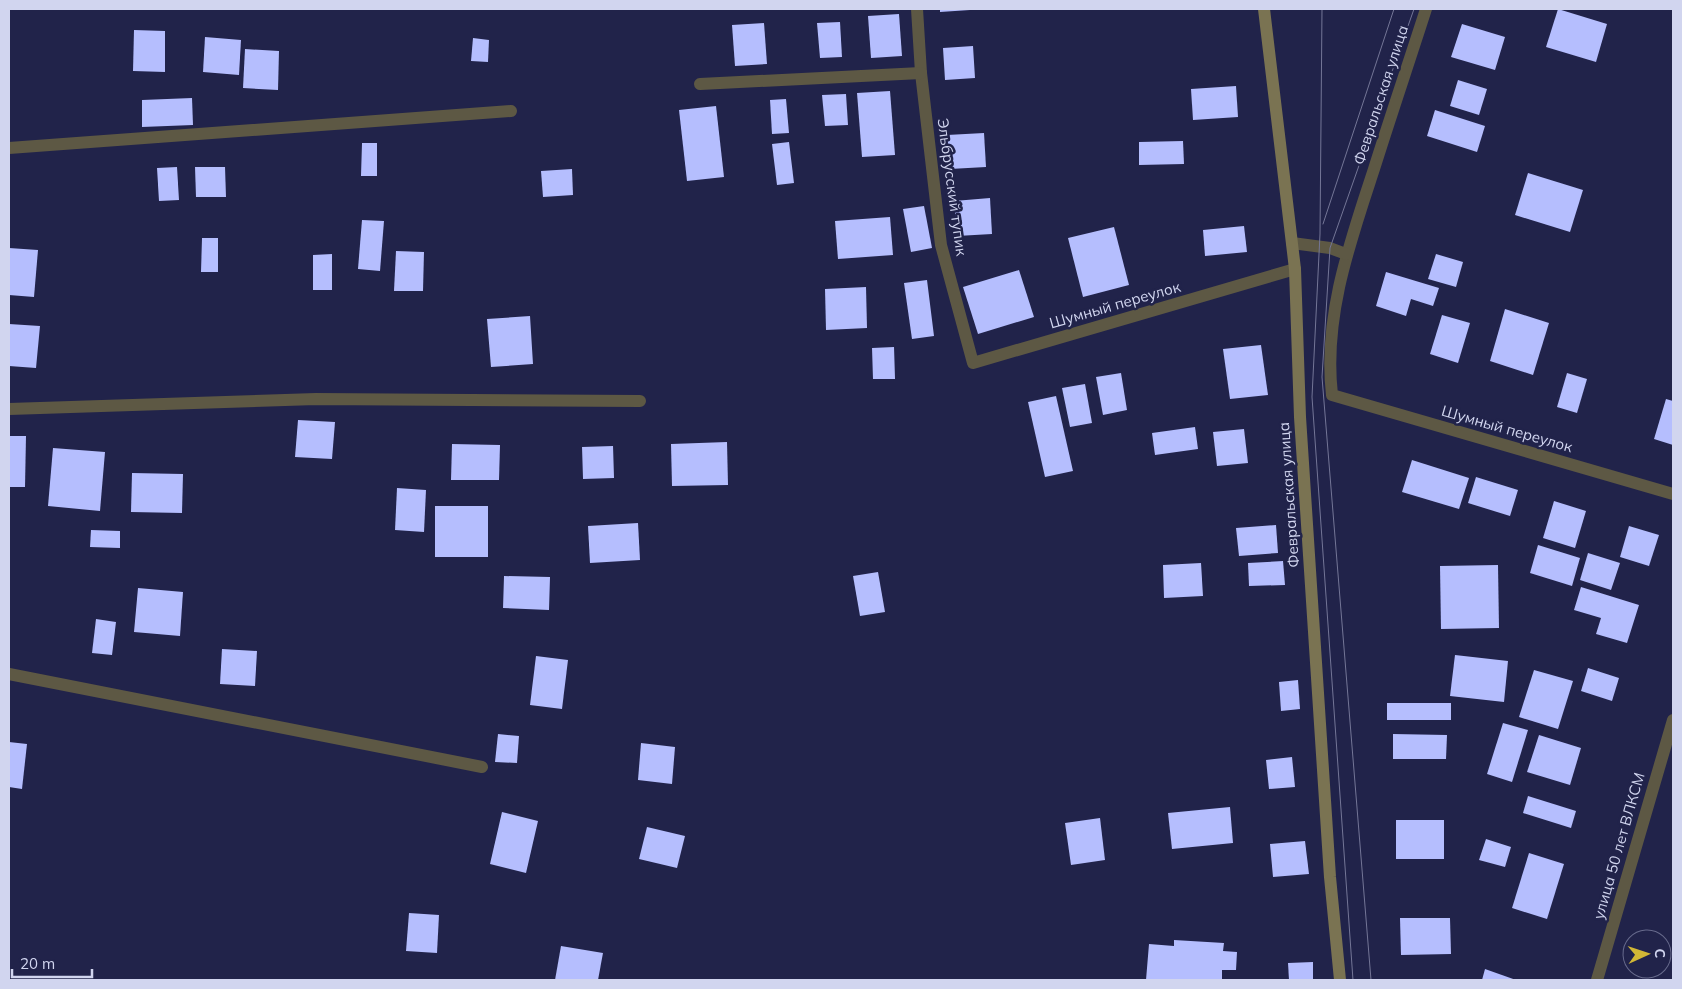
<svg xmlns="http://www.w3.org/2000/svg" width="1682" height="989" font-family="Mulish,sans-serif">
	<rect width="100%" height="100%" fill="#21234a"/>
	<g fill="#b5befe">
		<polygon points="940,9 970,9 970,10 940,12"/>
		<polygon points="1558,9 1607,24 1596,62 1546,47"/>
		<polygon points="899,14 902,56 871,58 868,16"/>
		<polygon points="840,22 842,57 820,58 817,23"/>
		<polygon points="764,23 767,64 735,66 732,25"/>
		<polygon points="1462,24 1505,37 1495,70 1451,57"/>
		<polygon points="134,30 165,31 165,72 133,71"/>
		<polygon points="205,37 241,40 239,75 203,72"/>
		<polygon points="473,38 489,40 488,62 471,61"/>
		<polygon points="973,46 975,78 945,80 943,48"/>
		<polygon points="245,49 279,51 278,90 243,88"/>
		<polygon points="1458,80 1487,89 1479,115 1450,106"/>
		<polygon points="1236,86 1238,117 1193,120 1191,89"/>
		<polygon points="890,91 895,155 862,157 857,93"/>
		<polygon points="846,94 848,125 825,126 822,95"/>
		<polygon points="192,98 193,125 142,127 142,100"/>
		<polygon points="786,99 789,133 772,134 770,100"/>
		<polygon points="716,106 724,177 687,181 679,110"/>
		<polygon points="1435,110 1485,126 1477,152 1427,136"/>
		<polygon points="984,133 986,167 950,169 947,135"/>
		<polygon points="1183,141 1184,164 1139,165 1139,142"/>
		<polygon points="789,142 794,183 777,185 772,144"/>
		<polygon points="362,143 377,143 377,176 361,176"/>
		<polygon points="177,167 179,200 159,201 157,168"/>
		<polygon points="195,167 225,167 226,197 196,197"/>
		<polygon points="572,169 573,195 543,197 541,171"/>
		<polygon points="1528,173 1583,190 1570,232 1515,215"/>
		<polygon points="990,198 992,234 957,236 954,201"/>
		<polygon points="924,206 932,248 911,252 903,209"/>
		<polygon points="890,217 893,255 838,259 835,221"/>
		<polygon points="362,220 384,221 380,271 358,269"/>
		<polygon points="1244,226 1247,252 1205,256 1203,230"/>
		<polygon points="1114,227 1129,285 1083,297 1068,238"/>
		<polygon points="202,238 218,238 218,272 201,272"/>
		<polygon points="9,248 38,250 34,297 9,295"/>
		<polygon points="396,251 424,252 423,291 394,291"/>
		<polygon points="332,254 332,290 313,290 313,255"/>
		<polygon points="1436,254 1463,262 1456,287 1428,279"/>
		<polygon points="1019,270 1034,317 978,334 963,287"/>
		<polygon points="1386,272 1439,288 1433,306 1411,299 1406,316 1376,306"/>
		<polygon points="927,280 934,336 912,339 904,283"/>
		<polygon points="866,287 867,328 826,330 825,289"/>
		<polygon points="1505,309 1549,323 1533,375 1490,361"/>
		<polygon points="1442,315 1470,323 1458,363 1430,354"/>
		<polygon points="530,316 533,364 491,367 487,319"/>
		<polygon points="9,324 40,326 36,368 9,366"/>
		<polygon points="1261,345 1268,395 1230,399 1223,349"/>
		<polygon points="894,347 895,379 873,379 872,348"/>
		<polygon points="1121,373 1127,410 1103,415 1096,377"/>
		<polygon points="1567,373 1587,379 1577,413 1557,407"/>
		<polygon points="1085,384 1092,423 1070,427 1062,388"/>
		<polygon points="1056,396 1073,471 1045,477 1028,402"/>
		<polygon points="1666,399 1673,401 1673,445 1654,439"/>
		<polygon points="298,420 335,422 332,459 295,457"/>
		<polygon points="1195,427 1198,449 1155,455 1152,433"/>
		<polygon points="1244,429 1248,463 1217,466 1213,432"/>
		<polygon points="9,436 26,436 25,487 9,487"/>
		<polygon points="727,442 728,485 672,486 671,444"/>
		<polygon points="452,444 500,445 499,480 451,480"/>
		<polygon points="613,446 614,478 583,479 582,447"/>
		<polygon points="53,448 105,452 100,511 48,506"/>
		<polygon points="1412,460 1469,478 1459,509 1402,492"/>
		<polygon points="132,473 183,474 182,513 131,512"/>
		<polygon points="1476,477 1518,490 1510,516 1468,503"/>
		<polygon points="397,488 426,490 424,532 395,530"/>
		<polygon points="1554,501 1586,511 1575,548 1543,538"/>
		<rect x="435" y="506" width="53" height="51"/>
		<polygon points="638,523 640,560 590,563 588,526"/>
		<polygon points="1276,525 1278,553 1239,556 1236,528"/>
		<polygon points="1629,526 1659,535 1649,566 1620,557"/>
		<polygon points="91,530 120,531 120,548 90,547"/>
		<polygon points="1538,545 1580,558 1572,586 1530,573"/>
		<polygon points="1588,553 1620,563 1611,590 1580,580"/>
		<polygon points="1283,561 1285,585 1249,586 1248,563"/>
		<polygon points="1201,563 1203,596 1164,598 1163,565"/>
		<polygon points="1498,565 1499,628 1441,629 1440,566"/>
		<polygon points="878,572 885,612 860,616 853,576"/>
		<polygon points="504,576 550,577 549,610 503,608"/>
		<polygon points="1581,587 1639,605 1627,643 1596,634 1601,618 1574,610"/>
		<polygon points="138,588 183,592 180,636 134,632"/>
		<polygon points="96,619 116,622 112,655 92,653"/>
		<polygon points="222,649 257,651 255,686 220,684"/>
		<polygon points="1455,655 1508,661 1504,702 1450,696"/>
		<polygon points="536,656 568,660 562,709 530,705"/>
		<polygon points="1588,668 1619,678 1612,701 1581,691"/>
		<polygon points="1534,670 1573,681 1558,729 1519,717"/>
		<polygon points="1298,680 1300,709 1281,711 1279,682"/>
		<rect x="1387" y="703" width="64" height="17"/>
		<polygon points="1503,723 1528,730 1512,782 1487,774"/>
		<polygon points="498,734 519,736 517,763 495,762"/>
		<polygon points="1393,734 1447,735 1446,759 1393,759"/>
		<polygon points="1539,735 1581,748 1570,785 1527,772"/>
		<polygon points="9,742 27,744 22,789 9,787"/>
		<polygon points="641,743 675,747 672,784 638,780"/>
		<polygon points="1292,757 1295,787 1269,789 1266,760"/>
		<polygon points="1528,796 1576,811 1571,828 1523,813"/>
		<polygon points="1230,807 1233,843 1172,849 1168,813"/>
		<polygon points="502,812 538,821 526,873 490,864"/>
		<polygon points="1100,818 1105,860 1071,865 1065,823"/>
		<rect x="1396" y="820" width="48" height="39"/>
		<polygon points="647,827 685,836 677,868 639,859"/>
		<polygon points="1486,839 1511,847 1505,867 1479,860"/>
		<polygon points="1305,841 1309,874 1273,877 1270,844"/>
		<polygon points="1529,853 1564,864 1547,919 1512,908"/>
		<polygon points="409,913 439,915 437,953 406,951"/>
		<polygon points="1400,918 1450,918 1451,954 1401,955"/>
		<polygon points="1174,940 1224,943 1223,951 1237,952 1236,970 1222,970 1222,980 1146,980 1149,944 1174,946"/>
		<polygon points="561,946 603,953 598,980 555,980"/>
		<polygon points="1313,962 1313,980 1289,980 1288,963"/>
		<polygon points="1485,969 1516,980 1482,980"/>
	</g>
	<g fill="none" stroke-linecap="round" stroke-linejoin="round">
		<g stroke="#5d5844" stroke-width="12">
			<polyline points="9,148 511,111"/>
			<polyline points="9,409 316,399 640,401"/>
			<polyline points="9,674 482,767"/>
		</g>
		<g stroke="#5d5844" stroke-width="12">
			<polyline points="917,9 921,73 941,245 973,363 1295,269"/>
			<path d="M1426,9C1409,62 1391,115 1374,169C1350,242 1323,317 1332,395L1673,494"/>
			<polyline points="700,84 921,73"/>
			<polyline points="1292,243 1330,248 1346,254"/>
			<polyline points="1597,980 1673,720"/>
		</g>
		<polyline stroke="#7a7352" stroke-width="12" points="1264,9 1295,269 1300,417 1330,877 1340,980"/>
		<g stroke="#747697" stroke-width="1">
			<polyline points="1322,9 1320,234 1312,397 1353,980"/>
			<polyline points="1323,224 1394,9"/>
			<polyline points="1371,980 1322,377 1330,248 1414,9"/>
		</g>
	</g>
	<g text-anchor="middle" stroke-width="5" stroke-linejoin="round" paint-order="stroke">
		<g font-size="15" fill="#d1d5ef" stroke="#21234a">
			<text transform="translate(1381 95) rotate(-72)" y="5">Февральская улица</text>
			<text transform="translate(952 187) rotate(82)" y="5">Эльбрусский тупик</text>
			<text transform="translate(1115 305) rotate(-16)" y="5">Шумный переулок</text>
			<text transform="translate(1507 429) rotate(16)" y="5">Шумный переулок</text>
			<text transform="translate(1289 495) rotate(-94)" y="5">Февральская улица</text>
			<text transform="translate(1619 846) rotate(-74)" y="5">улица 50 лет ВЛКСМ</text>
		</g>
	</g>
	<rect width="1682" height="989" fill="none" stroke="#d1d5ef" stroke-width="20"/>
	<g transform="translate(1647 954) rotate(87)"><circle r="24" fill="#21234a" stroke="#676a8c"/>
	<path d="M0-4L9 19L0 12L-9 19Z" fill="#d1b736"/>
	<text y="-8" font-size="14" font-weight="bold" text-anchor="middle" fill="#d1d5ef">С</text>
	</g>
	<path d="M12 969v8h80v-8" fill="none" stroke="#d1d5ef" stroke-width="2.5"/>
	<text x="20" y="969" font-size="15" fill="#d1d5ef" stroke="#21234a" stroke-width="4" paint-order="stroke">20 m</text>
</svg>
